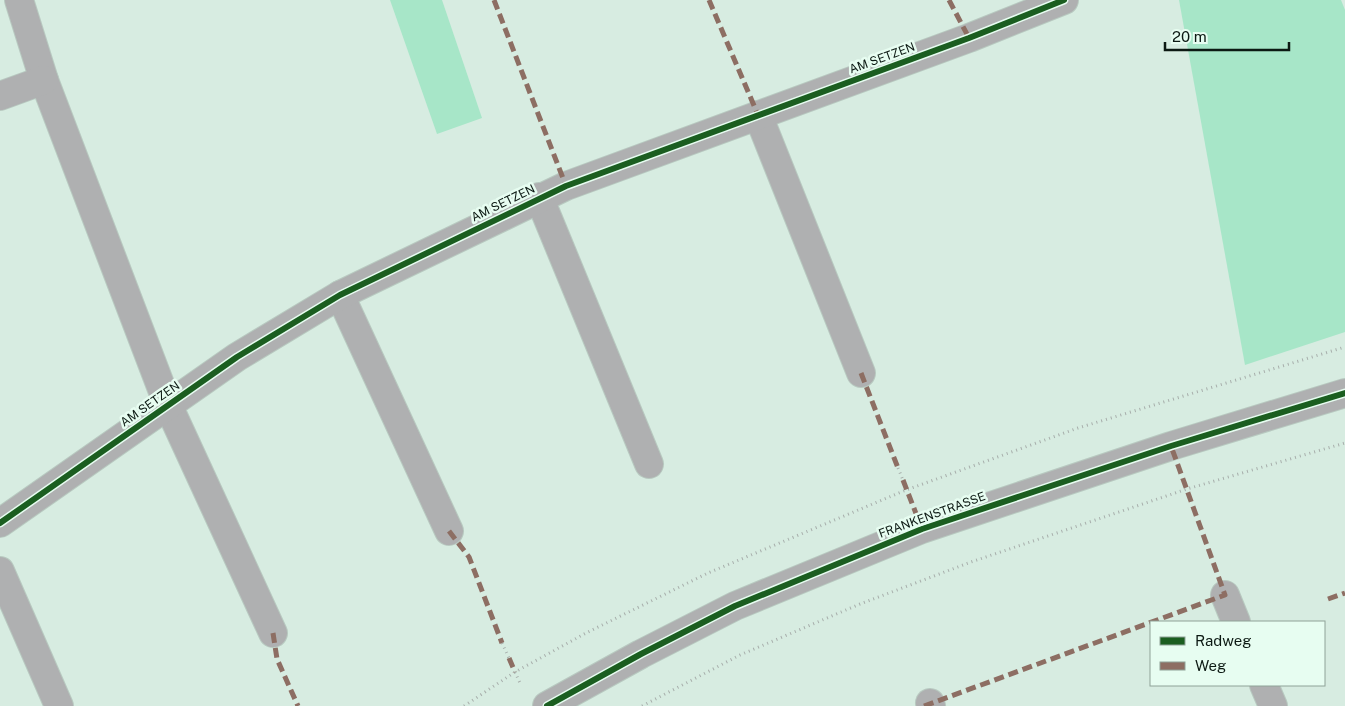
<svg xmlns="http://www.w3.org/2000/svg" width="1345" height="706" font-family="'Public Sans',sans-serif">
	<rect width="100%" height="100%" fill="#d7ece1"/>
	<g fill="#a7e6c8">
		<polygon points="390,0 442,0 482,118 437,134"/>
		<polygon points="1179,0 1341,0 1345,10 1345,332 1245,365"/>
	</g>
	<g fill="none" stroke-linecap="round" stroke-linejoin="round">
		<defs>
			<g id="minor">
				<polyline points="19,0 44,80 168,405 273,633"/>
				<polyline points="0,96 44,80"/>
				<polyline points="758,115 861,373"/>
				<polyline points="539,197 649,464"/>
				<polyline points="340,295 449,531"/>
				<polyline points="0,523 237,357 340,295 566,186 969,38 1064,0"/>
				<polyline points="0,571 59,706"/>
				<polyline points="1225,595 1236,622"/>
				<polyline points="1264,685 1273,706"/>
				<polyline points="930,703 931,706"/>
				<polyline points="547,706 641,654 735,606 922,529 1171,446 1345,393"/>
			</g>
		</defs>
		<use href="#minor" stroke="#b8c9c0" stroke-width="30"/>
		<g stroke="#a7aeab" stroke-width="3" stroke-dasharray="1 4" stroke-linecap="butt">
			<polyline points="898,468 903,480"/>
			<polyline points="502,643 509,658"/>
			<polyline points="515,672 520,683"/>
			<polyline points="464,706 515,672 586,633 708,573 906,490 1078,428 1345,347"/>
			<polyline points="642,706 740,655 860,604 971,562 1187,489 1345,443"/>
		</g>
		<use href="#minor" stroke="#afb0b1" stroke-width="28"/>
		<g stroke="#8d6e63" stroke-width="5" stroke-dasharray="10 5" stroke-linecap="butt">
			<polyline points="494,0 566,186"/>
			<polyline points="709,0 758,115"/>
			<polyline points="949,0 969,38"/>
			<polyline points="861,373 898,468"/>
			<polyline points="903,480 922,529"/>
			<polyline points="449,531 469,557 502,643"/>
			<polyline points="1328,599 1345,593"/>
			<polyline points="273,633 277,659 298,706"/>
			<polyline points="509,658 515,672"/>
			<polyline points="924,706 1225,595 1171,446"/>
		</g>
		<defs>
			<g id="cycleway">
				<polyline points="0,523 237,357 340,295 566,186 969,38 1064,0"/>
				<polyline points="547,706 641,654 735,606 922,529 1171,446 1345,393"/>
			</g>
		</defs>
		<use href="#cycleway" stroke="#e7fdf1" stroke-width="9"/>
		<use href="#cycleway" stroke="#1b5e20" stroke-width="6"/>
	</g>
	<g text-anchor="middle" stroke-width="5" stroke-linejoin="round" paint-order="stroke">
		<g font-size="12" fill="#0c1913" stroke="#e7fdf1">
			<text transform="translate(882 58) rotate(-20)" y="4">AM SETZEN</text>
			<text transform="translate(503 203) rotate(-26)" y="4">AM SETZEN</text>
			<text transform="translate(150 404) rotate(-35)" y="4">AM SETZEN</text>
			<text transform="translate(932 515) rotate(-20)" y="4">FRANKENSTRASSE</text>
		</g>
	</g>
	<rect x="1150" y="621" width="175" height="65" fill="#e7fdf1" stroke="#8fa298"/>
	<rect x="1160" y="637" width="25" height="8" fill="#1b5e20" stroke="#8fa298"/>
	<text x="1195" y="646" font-size="15" fill="#0c1913">Radweg</text>
	<rect x="1160" y="662" width="25" height="8" fill="#8d6e63" stroke="#8fa298"/>
	<text x="1195" y="671" font-size="15" fill="#0c1913">Weg</text>
	<path d="M1165 42v8h124v-8" fill="none" stroke="#0c1913" stroke-width="2.5"/>
	<text x="1172" y="42" font-size="15" fill="#0c1913" stroke="#e7fdf1" stroke-width="4" paint-order="stroke">20 m</text>
</svg>
